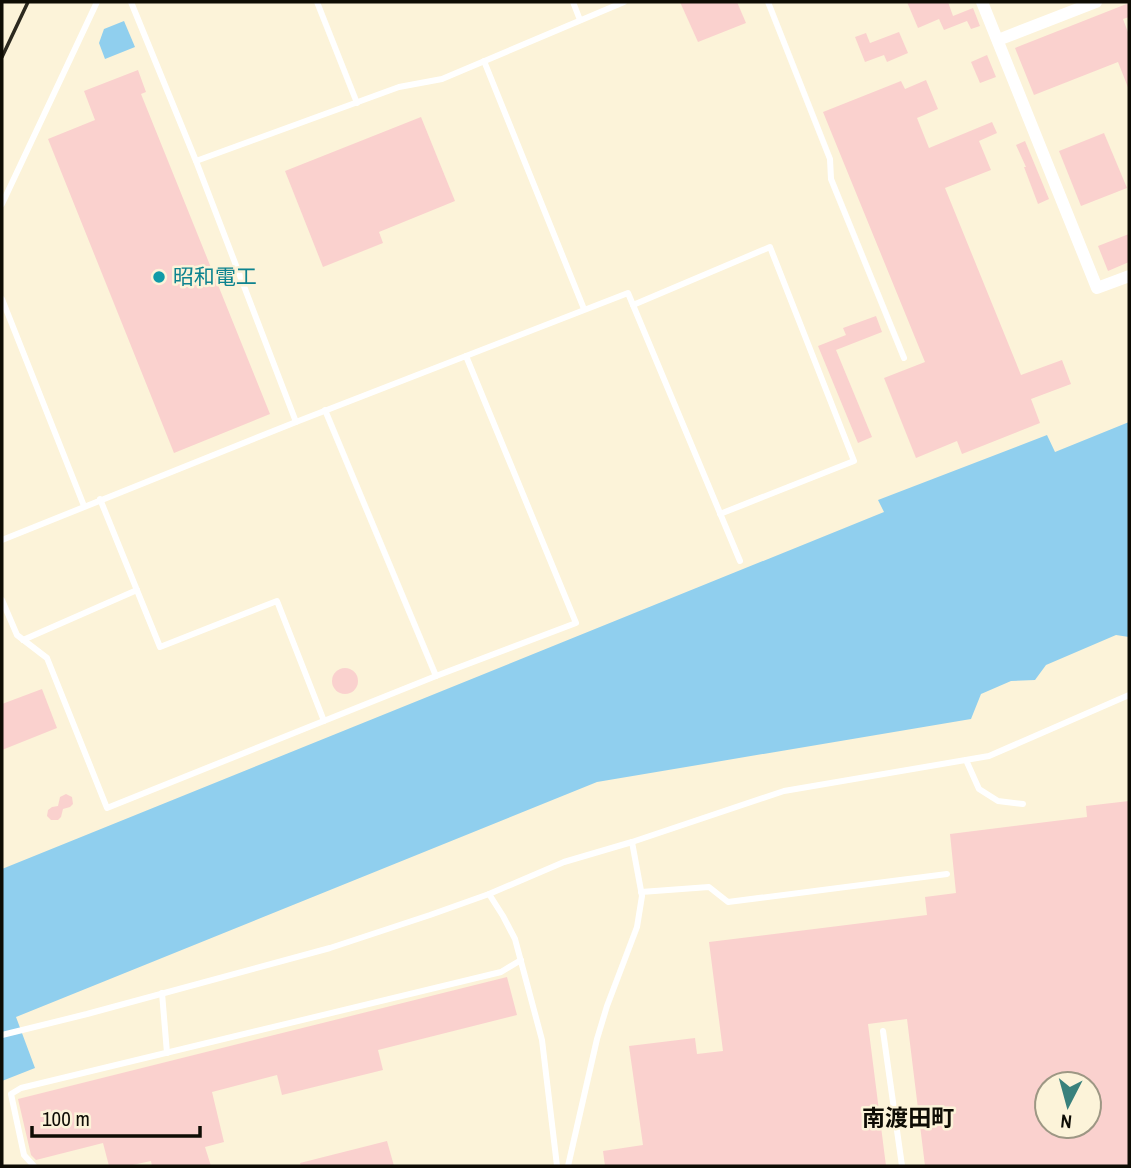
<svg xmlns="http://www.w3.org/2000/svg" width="1131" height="1168" font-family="'Archivo Narrow','Noto Sans JP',sans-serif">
	<rect width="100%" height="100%" fill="#fcf3d9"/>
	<g fill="#90cfee">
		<polygon points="124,21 135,47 105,59 99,43 104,29"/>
		<polygon points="1129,422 1129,637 1116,635 1046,665 1035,680 1011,681 981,694 971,719 597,782 16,1017 35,1068 2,1081 2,869 884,512 878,500 1047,435 1055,452"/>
	</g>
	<g fill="#fad1ce" fill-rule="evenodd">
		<polygon points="680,2 737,2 746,23 698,42"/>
		<polygon points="907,2 948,2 953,16 973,8 980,26 971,29 967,21 944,30 939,19 918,28"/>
		<polygon points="1129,3 1129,17 1123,19 1129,35 1129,90 1118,62 1034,95 1015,48"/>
		<polygon points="899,32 908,53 887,62 884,55 865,62 855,37 866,33 870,43"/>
		<polygon points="987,55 996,77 980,83 971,62"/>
		<polygon points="138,70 146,92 141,94 270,414 174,453 48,139 95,120 84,91"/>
		<polygon points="926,80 938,109 917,118 929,148 992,122 997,133 979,141 991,170 945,188 1021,375 1062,360 1071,384 1031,399 1040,423 962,454 957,441 916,458 884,378 925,362 823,112 901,81 905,89"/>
		<polygon points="421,117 455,201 379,232 383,243 323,267 285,171"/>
		<polygon points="1104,133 1127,188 1081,206 1059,151"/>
		<polygon points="1025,141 1049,199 1038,204 1024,167 1026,167 1016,145"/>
		<polygon points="1129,234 1129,262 1108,271 1098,246"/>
		<polygon points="876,316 882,332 836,350 872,437 858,443 818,346 846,335 843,328"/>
		<circle cx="345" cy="681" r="13"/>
		<polygon points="42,689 57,728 2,750 2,704"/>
		<polygon points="66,794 72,797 73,804 70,807 63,809 61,817 58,820 51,820 47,816 48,810 52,807 58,806 60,797"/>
		<path d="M1129,801V1166H925L907,1019L868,1024L886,1166H605L603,1151L643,1145L629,1046L695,1038L697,1054L723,1051L709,942L927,915L925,897L956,893L950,834L1087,817L1086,806ZM1043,1084H1089V1126H1047Z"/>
		<polygon points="507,977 517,1015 378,1050 383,1070 282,1095 277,1075 212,1092 224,1142 205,1147 211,1166 152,1166 151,1161 128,1166 109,1166 103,1143 36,1160 31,1155 18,1099"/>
		<polygon points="387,1141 394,1166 301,1166 300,1163"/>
	</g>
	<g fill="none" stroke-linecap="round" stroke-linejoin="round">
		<g stroke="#fff" stroke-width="6">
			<polyline points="131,2 196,161 296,422"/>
			<polyline points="317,2 357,103"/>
			<polyline points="573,2 580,20"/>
			<polyline points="768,2 830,159 831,179 904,358"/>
			<polyline points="484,61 584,309"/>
			<polyline points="196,161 399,87 442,79 624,2"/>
			<polyline points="2,204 97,2"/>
			<polyline points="2,299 84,506"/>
			<polyline points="633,305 770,247 854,461 720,514"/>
			<polyline points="325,410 436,676"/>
			<polyline points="100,499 160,647 277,601 324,721"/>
			<polyline points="2,540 296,422 628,293 740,561"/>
			<polyline points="2,600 17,635 47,658 107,808 436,676 576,623 466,356"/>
			<polyline points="23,640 137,590"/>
			<polyline points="966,760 979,789 998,801 1023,804"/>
			<polyline points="641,892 709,887 728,902 947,874"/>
			<polyline points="489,894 564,862 632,842 784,791 989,756 1129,695"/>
			<polyline points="162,993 167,1053"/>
			<polyline points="883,1031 902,1166"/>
			<polyline points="2,1035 87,1014 330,948 430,915 489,894 503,916 515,939 542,1040 557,1166"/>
			<polyline points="34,1166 24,1155 11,1094 21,1088 501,972 521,960"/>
			<polyline points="568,1166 597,1039 607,1006 637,927 642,896 632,842"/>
		</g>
		<g stroke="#fff" stroke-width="12">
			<polyline points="982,2 1097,288 1129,276"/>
			<polyline points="998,40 1096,2"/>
		</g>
		<polyline stroke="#2c291f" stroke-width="3.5" points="2,57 28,2"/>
	</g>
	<circle fill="#0f9aa8" stroke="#fcf3d9" stroke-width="2.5" cx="159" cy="277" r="7"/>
	<g text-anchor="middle" stroke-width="5" stroke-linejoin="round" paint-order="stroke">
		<g font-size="21" fill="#0d838f" stroke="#fcf3d9" text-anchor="start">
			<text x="173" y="284">昭和電工</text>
		</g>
		<g font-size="23" font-weight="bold" fill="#0e0c04" stroke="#fcf3d9">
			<text x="908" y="1126">南渡田町</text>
		</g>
	</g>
	<rect width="1131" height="1168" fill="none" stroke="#0e0c04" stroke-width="7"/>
	<g transform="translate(1068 1105) rotate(186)"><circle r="33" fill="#fcf3d9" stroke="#9d9784" stroke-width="2"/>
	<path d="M0-5L12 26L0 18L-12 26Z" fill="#39817c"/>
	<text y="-10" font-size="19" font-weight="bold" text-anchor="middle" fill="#0e0c04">N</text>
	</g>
	<path d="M32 1126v10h168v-10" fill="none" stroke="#0e0c04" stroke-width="3.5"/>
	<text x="42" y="1126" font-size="21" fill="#0e0c04" stroke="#fcf3d9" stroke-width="5" paint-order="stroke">100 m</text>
</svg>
